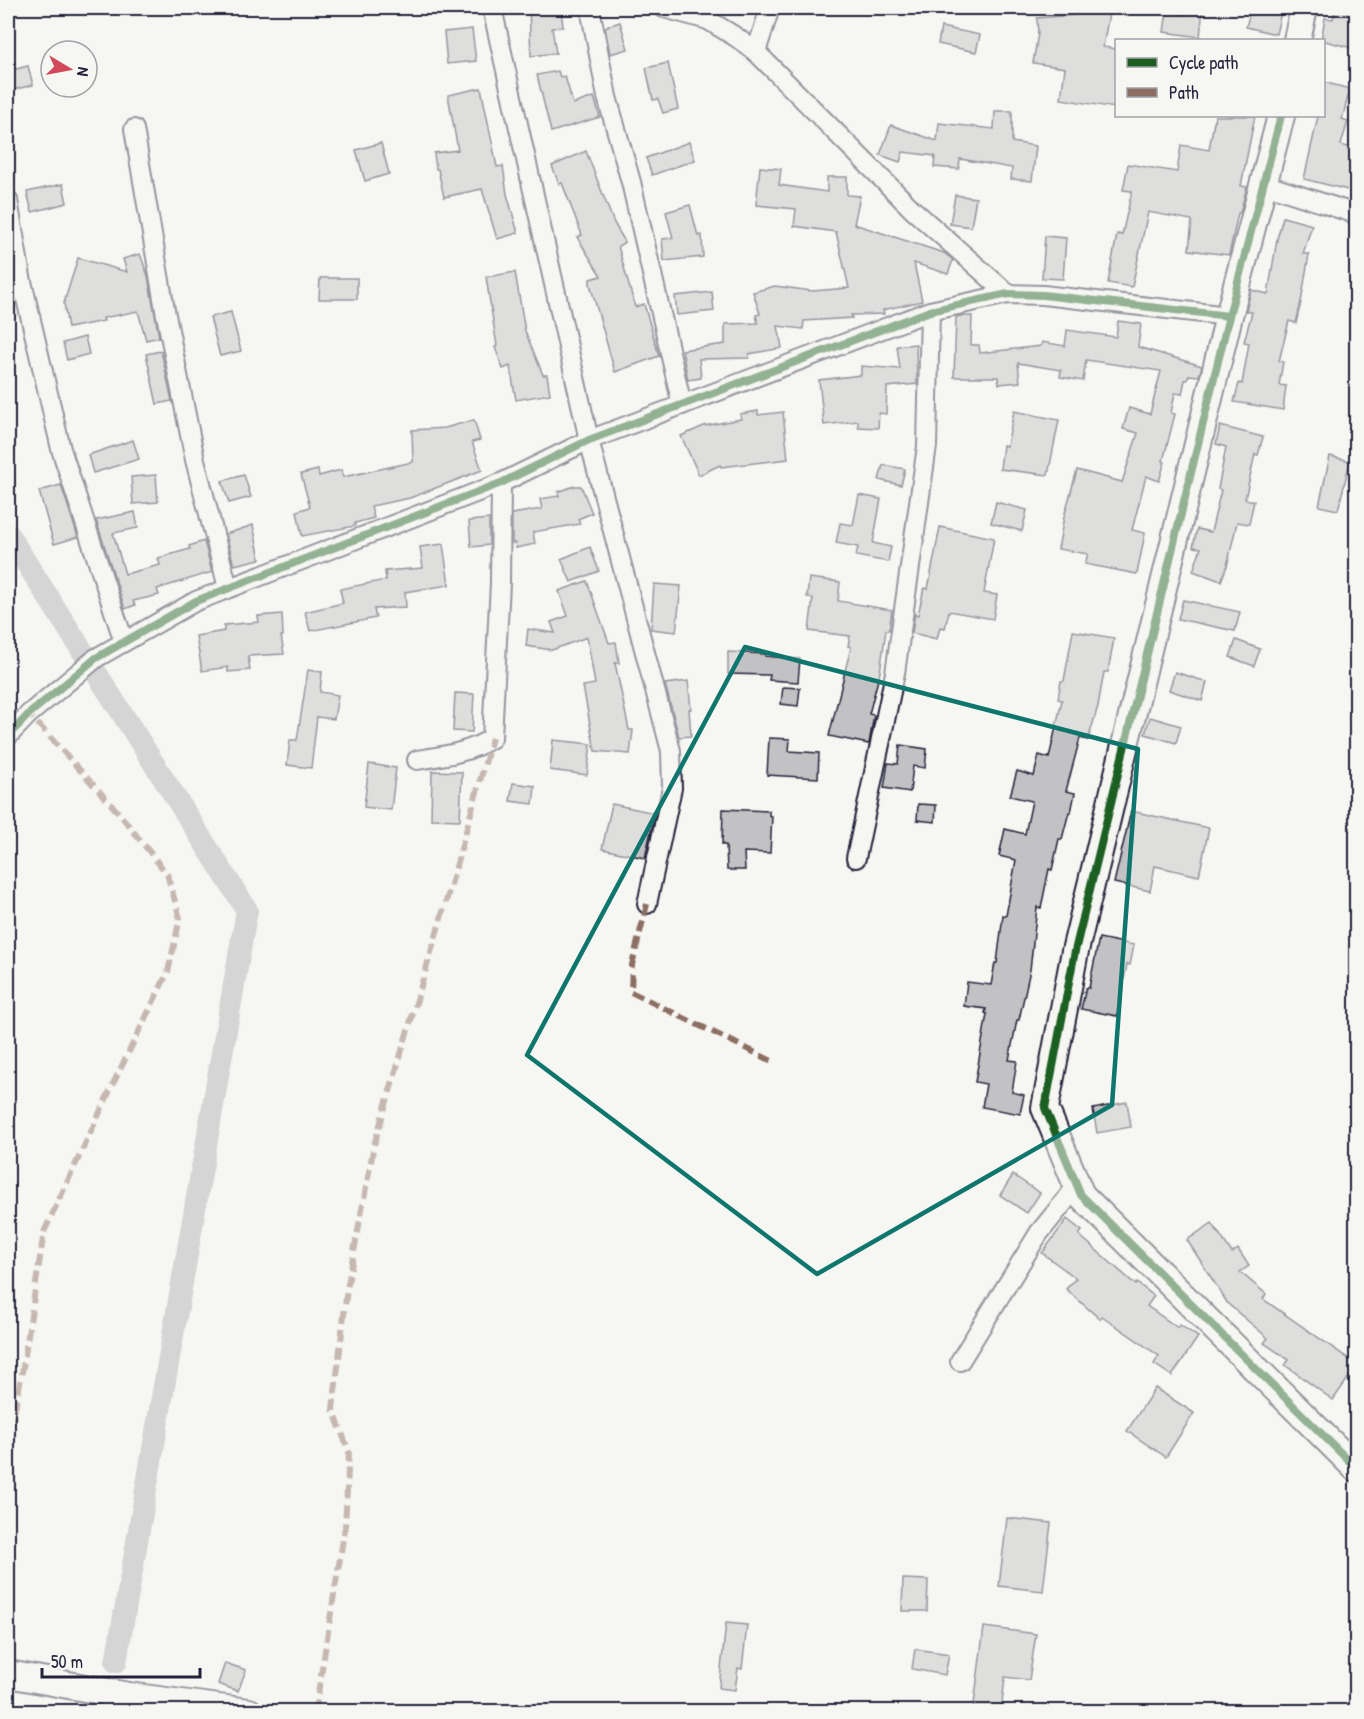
<svg xmlns="http://www.w3.org/2000/svg" width="1364" height="1719" font-family="'Patrick Hand',sans-serif">
	<rect width="100%" height="100%" fill="#f6f6f2"/>
	<filter id="ink" filterUnits="userSpaceOnUse"><feTurbulence type="fractalNoise" baseFrequency=".0167" numOctaves="2"/><feDisplacementMap in="SourceGraphic" scale="12" xChannelSelector="R" yChannelSelector="G"/><feConvolveMatrix kernelMatrix="1 2 1 2 8 2 1 2 1" color-interpolation-filters="sRGB"/></filter>
	<g filter="url(#ink)">
		<g fill="none" stroke-linecap="round" stroke-linejoin="round">
			<polyline stroke="#adadb3" stroke-width="22" points="8,534 247,910 116,1662"/>
		</g>
		<g fill="#c2c2c4" stroke="#22223b" stroke-width="1.5">
			<polygon points="529,8 561,9 563,27 552,28 556,53 531,56"/>
			<polygon points="1075,8 1110,8 1103,47 1116,49 1116,97 1115,108 1061,99 1065,68 1033,63 1038,34 1037,18 1074,15"/>
			<polygon points="1185,8 1203,8 1200,37 1164,32 1167,11 1184,14"/>
			<polygon points="1251,8 1282,8 1276,34 1246,27"/>
			<polygon points="1336,8 1356,8 1356,49 1321,40 1325,18 1333,19"/>
			<polygon points="620,22 628,49 610,54 605,27"/>
			<polygon points="941,27 980,35 976,52 938,44"/>
			<polygon points="472,29 476,61 447,64 444,32"/>
			<polygon points="668,63 678,109 663,113 658,99 653,100 646,68"/>
			<polygon points="28,66 33,85 8,91 8,71"/>
			<polygon points="558,71 560,77 565,76 573,104 594,97 600,117 551,132 537,75"/>
			<polygon points="1323,82 1350,89 1342,119 1348,121 1341,145 1355,149 1350,167 1356,170 1356,192 1304,179 1318,116 1323,116"/>
			<polygon points="481,88 497,167 503,166 507,194 518,233 497,239 482,189 444,197 438,169 436,169 434,153 458,150 448,95"/>
			<polygon points="995,111 1012,111 1012,142 1036,146 1032,181 1011,179 1012,168 960,159 959,169 934,167 935,156 903,152 900,162 880,155 891,125 937,141 939,123 994,129"/>
			<polygon points="1215,116 1255,116 1241,186 1247,187 1240,213 1238,213 1229,255 1189,250 1192,220 1148,212 1132,287 1108,283 1117,234 1122,235 1132,191 1123,190 1128,164 1177,172 1181,145 1209,150"/>
			<polygon points="689,142 695,160 652,175 646,158"/>
			<polygon points="381,143 389,174 365,181 356,150"/>
			<polygon points="586,151 614,223 625,242 618,246 635,307 644,304 659,356 615,372 590,284 590,279 601,276 577,237 582,235 562,183 559,184 552,166"/>
			<polygon points="760,167 781,169 779,185 827,192 827,177 847,177 847,195 860,196 854,224 944,253 953,260 948,274 914,263 922,301 883,310 884,314 851,315 852,318 804,321 803,329 778,326 782,348 749,354 749,358 699,359 701,378 688,380 682,350 725,344 725,324 758,323 756,315 760,314 753,292 775,286 812,291 849,288 836,232 794,226 796,209 756,205"/>
			<polygon points="63,184 67,203 32,212 27,192"/>
			<polygon points="955,195 976,198 971,227 950,224"/>
			<polygon points="690,205 698,236 702,235 703,257 664,261 662,239 673,238 666,212"/>
			<polygon points="1283,217 1312,225 1303,254 1309,254 1301,302 1296,323 1289,321 1279,361 1283,362 1279,385 1286,386 1283,410 1234,402 1239,383 1242,384 1249,343 1244,342 1252,312 1246,311 1251,290 1268,294 1277,239"/>
			<polygon points="1045,236 1066,238 1063,279 1042,278"/>
			<polygon points="140,254 148,276 159,337 146,340 138,311 103,318 104,321 68,328 64,303 78,258 127,272 123,259"/>
			<polygon points="515,272 525,331 543,375 547,375 550,394 516,400 510,366 503,369 495,347 497,346 486,277"/>
			<polygon points="320,278 357,278 357,299 319,299"/>
			<polygon points="712,292 714,311 677,315 675,296"/>
			<polygon points="231,312 241,351 220,356 210,317"/>
			<polygon points="961,316 972,316 971,345 979,345 980,353 1041,346 1042,342 1065,346 1067,330 1116,337 1118,321 1141,324 1138,347 1202,366 1199,376 1189,375 1187,380 1185,380 1182,394 1175,393 1171,413 1175,414 1163,461 1165,462 1159,481 1146,476 1132,530 1145,533 1137,574 1085,564 1088,554 1058,549 1064,517 1077,470 1122,482 1138,433 1123,429 1129,408 1150,414 1161,371 1086,360 1083,381 1060,377 1061,370 1018,363 1020,382 999,384 998,377 954,377 956,317"/>
			<polygon points="85,337 89,354 67,360 63,343"/>
			<polygon points="916,344 917,384 887,387 886,414 879,413 878,428 858,427 858,421 824,425 819,380 861,375 861,366 900,369 897,346"/>
			<polygon points="161,351 172,401 157,404 146,354"/>
			<polygon points="758,411 758,415 783,412 788,459 721,467 720,465 699,475 681,436 704,426 741,419 740,414"/>
			<polygon points="1014,411 1059,420 1048,475 1000,469 1003,445 1007,446"/>
			<polygon points="474,420 480,440 472,442 482,470 410,498 371,506 374,518 355,523 355,526 302,536 297,511 310,507 301,474 318,470 319,476 341,470 343,477 413,462 412,430 445,428"/>
			<polygon points="1220,426 1263,437 1258,455 1255,454 1245,499 1254,501 1249,524 1237,522 1227,566 1221,581 1193,571 1201,548 1193,547 1197,529 1211,532 1221,490 1218,489 1226,447 1216,444"/>
			<polygon points="133,440 139,459 93,473 88,455"/>
			<polygon points="1330,456 1350,461 1338,510 1319,506"/>
			<polygon points="883,465 905,469 901,485 879,480"/>
			<polygon points="156,475 158,502 133,504 131,477"/>
			<polygon points="244,475 251,497 229,503 222,481"/>
			<polygon points="61,485 78,537 54,544 39,491"/>
			<polygon points="574,486 581,486 592,513 578,519 580,524 533,532 535,544 516,548 515,543 512,543 512,514 542,509 540,499 559,496 558,492"/>
			<polygon points="859,495 881,499 873,543 891,547 888,562 856,556 858,547 836,543 840,523 853,525"/>
			<polygon points="996,502 1027,510 1022,531 991,523"/>
			<polygon points="135,512 138,528 113,533 125,574 160,565 158,558 190,549 189,546 204,541 212,572 157,589 159,595 133,601 135,605 125,609 96,520"/>
			<polygon points="489,519 489,545 471,547 469,521"/>
			<polygon points="253,525 260,559 234,565 226,534"/>
			<polygon points="940,527 994,538 984,593 997,595 993,619 949,611 945,628 940,627 937,639 912,633 915,614 918,615 924,588 928,589"/>
			<polygon points="443,544 449,585 405,592 406,607 374,609 376,618 310,631 305,612 343,603 340,589 386,580 385,571 423,568 420,547"/>
			<polygon points="590,547 599,571 571,582 561,559"/>
			<polygon points="809,578 840,582 838,601 892,610 889,630 886,630 880,672 869,714 874,715 869,744 829,736 851,647 848,646 850,636 809,631 813,598 807,597"/>
			<polygon points="587,581 609,643 616,642 619,663 615,663 629,730 633,730 630,754 595,751 583,686 595,684 587,637 552,650 526,646 528,629 555,633 551,622 568,616 559,591"/>
			<polygon points="654,584 681,586 676,632 651,629"/>
			<polygon points="1183,600 1240,612 1235,631 1178,619"/>
			<polygon points="282,614 283,636 281,636 284,654 248,656 250,670 228,672 228,667 202,671 196,636 224,631 224,625 259,622 258,616"/>
			<polygon points="1073,631 1114,638 1108,672 1104,672 1098,706 1088,740 1080,738 1066,791 1075,793 1071,812 1069,812 1062,839 1059,839 1052,870 1049,869 1041,908 1037,907 1030,970 1019,1020 1017,1020 1009,1060 1017,1061 1012,1092 1024,1095 1020,1114 982,1107 986,1084 975,1082 987,1014 985,1013 986,1009 964,1006 967,982 991,985 995,963 997,963 1003,915 1006,916 1016,860 999,856 1005,829 1025,834 1032,801 1010,796 1017,771 1034,776 1039,755 1049,758 1062,700 1058,699 1061,681 1064,681"/>
			<polygon points="1236,640 1260,649 1254,666 1230,657"/>
			<polygon points="728,652 766,654 765,656 800,659 798,682 769,680 770,675 728,674"/>
			<polygon points="308,670 322,672 320,692 338,695 334,719 317,717 311,768 287,765 290,740 297,740"/>
			<polygon points="1175,672 1207,682 1202,701 1169,690"/>
			<polygon points="688,681 691,709 689,709 691,736 679,737 665,684"/>
			<polygon points="783,687 800,688 798,706 781,704"/>
			<polygon points="455,693 474,694 472,732 453,731"/>
			<polygon points="1150,717 1181,726 1176,743 1145,734"/>
			<polygon points="769,738 790,739 789,751 819,753 818,778 767,775"/>
			<polygon points="553,740 591,744 587,775 550,770"/>
			<polygon points="900,745 927,749 925,768 913,766 910,792 884,788 888,763 898,764"/>
			<polygon points="369,764 396,768 391,810 364,807"/>
			<polygon points="432,771 462,772 460,820 431,819"/>
			<polygon points="513,783 535,786 533,804 510,801"/>
			<polygon points="612,804 655,813 645,858 602,849"/>
			<polygon points="918,804 936,805 935,822 917,820"/>
			<polygon points="723,809 769,811 769,816 772,816 770,853 744,852 745,870 727,870 726,845 722,845"/>
			<polygon points="1131,811 1209,828 1199,876 1155,866 1150,891 1114,883"/>
			<polygon points="1099,938 1134,945 1130,965 1127,964 1117,1016 1081,1009 1086,988 1089,988"/>
			<polygon points="1127,1102 1131,1127 1097,1133 1093,1109"/>
			<polygon points="1013,1175 1040,1193 1027,1213 1000,1195"/>
			<polygon points="1067,1219 1082,1231 1079,1235 1136,1285 1137,1283 1154,1296 1147,1306 1178,1328 1180,1325 1198,1337 1172,1376 1154,1364 1159,1356 1102,1316 1100,1319 1066,1289 1076,1278 1042,1253"/>
			<polygon points="1212,1223 1232,1253 1238,1249 1249,1266 1240,1272 1266,1294 1263,1299 1356,1364 1356,1367 1333,1400 1285,1365 1289,1360 1264,1343 1268,1338 1228,1304 1187,1240"/>
			<polygon points="1155,1388 1194,1413 1166,1457 1127,1431"/>
			<polygon points="1007,1518 1051,1523 1043,1591 999,1586"/>
			<polygon points="903,1579 928,1580 927,1611 902,1611"/>
			<polygon points="726,1623 747,1625 742,1669 738,1668 735,1690 719,1688"/>
			<polygon points="984,1627 1036,1634 1029,1680 1005,1677 1001,1712 973,1712"/>
			<polygon points="915,1649 949,1654 945,1675 912,1669"/>
			<polygon points="225,1663 246,1670 238,1691 218,1684"/>
		</g>
		<g fill="none" stroke-linecap="round" stroke-linejoin="round">
			<defs>
				<g id="street">
					<polyline points="492,8 589,440 671,751 672,788 647,904"/>
					<polyline points="590,8 607,97 631,182 682,405"/>
					<polyline points="664,8 708,20 736,37 756,52 913,210 1008,294"/>
					<polyline points="756,52 770,8"/>
					<polyline points="134,129 165,310 195,460 228,588"/>
					<polyline points="1264,184 1356,214"/>
					<polyline points="8,200 21,277 61,449 124,642"/>
					<polyline points="8,736 29,714 96,658 196,601 501,483 589,440 930,311 1008,294 1043,295 1229,316"/>
					<path d="M417,760C443,756 469,753 492,738L500,583L501,483"/>
					<polyline points="856,858 895,673 927,446 930,311"/>
					<polyline points="960,1361 1039,1233 1077,1186"/>
				</g>
				<g id="secondary">
					<polyline points="1297,40 1304,8"/>
					<polyline points="1281,116 1229,316 1075,951 1045,1108 1081,1195 1356,1468"/>
					<polyline points="8,1674 129,1696 249,1712"/>
				</g>
			</defs>
			<use href="#street" stroke="#22223b" stroke-width="22"/>
			<use href="#secondary" stroke="#22223b" stroke-width="30"/>
			<use href="#street" stroke="#f6f6f2" stroke-width="18"/>
			<use href="#secondary" stroke="#f6f6f2" stroke-width="26"/>
			<g stroke="#8d6e63" stroke-width="6" stroke-dasharray="12 6" stroke-linecap="butt">
				<polyline points="647,904 632,965 631,992 776,1063"/>
				<polyline points="8,1445 23,1367 44,1232 114,1082 168,972 180,918 167,874 118,812 29,714"/>
				<polyline points="315,1712 345,1527 349,1452 333,1409 347,1289 374,1145 452,881 492,738"/>
			</g>
			<defs>
				<g id="cycleway">
					<polyline points="1281,116 1229,316 1075,951 1045,1108 1081,1195 1356,1468"/>
					<polyline points="8,736 29,714 96,658 196,601 501,483 589,440 930,311 1008,294 1043,295 1229,316"/>
				</g>
			</defs>
			<use href="#cycleway" stroke="#f6f6f2" stroke-width="11"/>
			<use href="#cycleway" stroke="#1b5e20" stroke-width="8"/>
		</g>
	</g>
	<path d="M0 0H1364V1719H0ZM745,647L1138,749L1112,1105L817,1274L527,1055Z" fill="#f6f6f2" fill-opacity=".55" fill-rule="evenodd"/>
	<path fill="none" stroke="#0f766e" stroke-width="4.5" stroke-linejoin="round" d="M745,647L1138,749L1112,1105L817,1274L527,1055Z"/>
	<rect width="1364" height="1719" fill="none" stroke="#f6f6f2" stroke-width="30"/>
	<rect x="15" y="15" width="1334" height="1689" fill="none" stroke="#22223b" stroke-width="2" filter="url(#ink)"/>
	<rect x="1115" y="39" width="210" height="78" fill="#f6f6f2" stroke="#a1a1a9" stroke-width="1.5"/>
	<rect x="1127" y="58" width="30" height="9" fill="#1b5e20" stroke="#a1a1a9" stroke-width="1.5"/>
	<text x="1169" y="69" font-size="18" fill="#22223b">Cycle path</text>
	<rect x="1127" y="88" width="30" height="9" fill="#8d6e63" stroke="#a1a1a9" stroke-width="1.5"/>
	<text x="1169" y="99" font-size="18" fill="#22223b">Path</text>
	<g transform="translate(69 69) rotate(100)"><circle r="28" fill="#f6f6f2" stroke="#a1a1a9" stroke-width="1.5"/>
	<path d="M0-4.5L10 22L0 15L-10 22Z" fill="#d1495b"/>
	<text y="-9" font-size="16" font-weight="bold" text-anchor="middle" fill="#22223b">N</text>
	</g>
	<path d="M42 1668v9h158v-9" fill="none" stroke="#22223b" stroke-width="3"/>
	<text x="51" y="1668" font-size="18" fill="#22223b" stroke="#f6f6f2" stroke-width="4.5" paint-order="stroke">50 m</text>
</svg>
